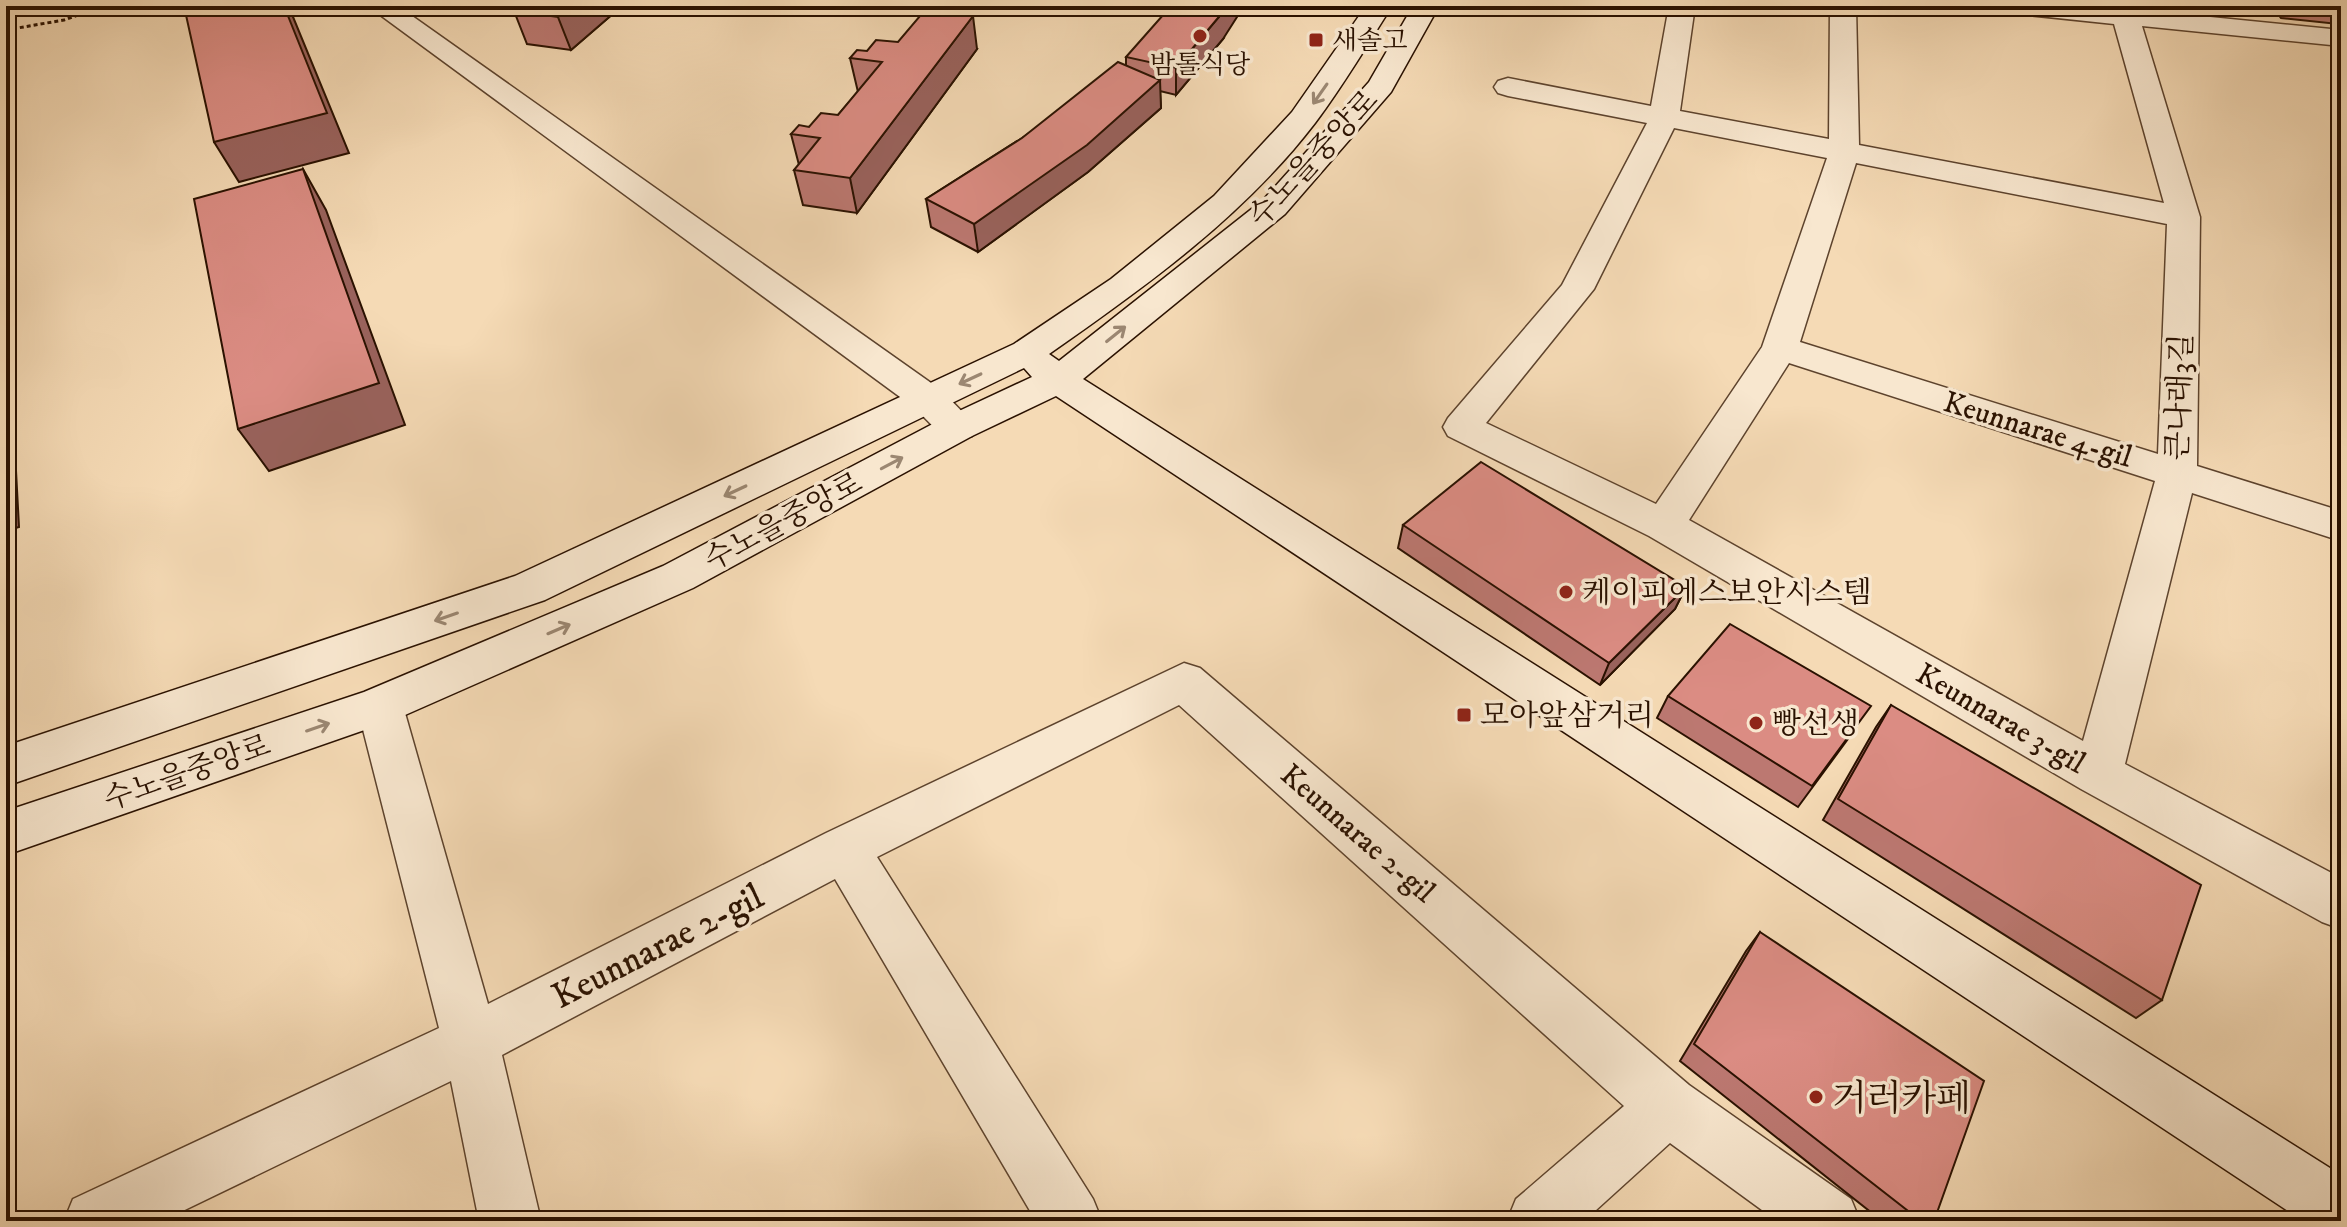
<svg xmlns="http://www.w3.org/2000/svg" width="2347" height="1227" font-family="'IM FELL DW Pica','Noto Serif KR',serif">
	<rect width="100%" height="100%" fill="#f5dab5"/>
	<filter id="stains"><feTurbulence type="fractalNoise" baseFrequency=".0025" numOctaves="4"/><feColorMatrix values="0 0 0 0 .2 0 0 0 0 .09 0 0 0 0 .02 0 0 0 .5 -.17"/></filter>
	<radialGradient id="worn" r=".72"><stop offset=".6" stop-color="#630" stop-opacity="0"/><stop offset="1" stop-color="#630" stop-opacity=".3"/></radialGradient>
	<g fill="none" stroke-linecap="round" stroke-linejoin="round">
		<defs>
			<g id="street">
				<path d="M368,6H398L941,390L977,427L972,436C943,444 934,426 915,408Z"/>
				<path d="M1669,6H1695L1680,111L1829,139L1830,6H1856L1859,145L2164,203L2114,24L2019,14L2010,12L2006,6H2100L2341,30V46L2142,26L2200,217L2197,466L2341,511V541L2192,493L2125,764L2341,878V929L2322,922L2081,789L1649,536L1448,436L1443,427L1448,418L1562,285L1647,123L1508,96L1498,93L1494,87L1498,81L1508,78L1651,106ZM1674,128L1827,158L1762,347L1656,504L1486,423L1594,289ZM1856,163L2167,224L2158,454L1800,342ZM1789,363L2155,481L2083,741L1689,520Z"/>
				<polygon points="1184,663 1200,668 1689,1085 1851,1199 1860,1221 1777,1221 1670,1143 1584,1221 1507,1221 1516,1199 1624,1106 1179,705 877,857 1093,1199 1102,1221 1036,1221 835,879 502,1055 541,1221 479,1221 451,1081 162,1221 64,1221 73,1199 439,1028 357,706 364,693 380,687 396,693 403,706 488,1004 826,833"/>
			</g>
			<path id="secondary" d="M1366,6H1392C1367,45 1343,86 1315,123C1243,217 1145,287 1049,354L1059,361L1263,200L1369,82L1413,6H1439L1391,92L1285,214L1083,379L2341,1175V1221H2303L1056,396L972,436L693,588L396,719L6,855V811L364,692L663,566L944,418L1032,377L1024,368L545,600L6,786V746L515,576L1014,344L1111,279L1214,196L1292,112Z"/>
		</defs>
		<use href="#street" stroke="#5d432d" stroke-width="3"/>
		<use href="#secondary" stroke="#2a1100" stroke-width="3"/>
		<polyline stroke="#2a1100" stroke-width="3" stroke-dasharray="4 3" stroke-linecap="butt" points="6,30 64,20 103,6"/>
		<use href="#street" fill="#f8e7cf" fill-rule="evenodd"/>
		<use href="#secondary" fill="#f8e7cf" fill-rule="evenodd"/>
	</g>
	<g fill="#bc7871" stroke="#2a1100" stroke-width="2">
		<polygon points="622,6 571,50 527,44 514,11"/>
		<polygon points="1043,6 1075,6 1051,13"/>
		<polygon points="2272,6 2341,6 2341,19 2338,24 2281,18"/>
		<polygon points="1223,39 1176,95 1160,91 1161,108 1088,172 978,252 931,227 926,199 1022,138 1126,66 1126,57"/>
		<polygon points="898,42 977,49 857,213 803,205 794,170 799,165 791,134 838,115 858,92 850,58 867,51"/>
		<polygon points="1403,525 1686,587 1675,609 1600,685 1398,548"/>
		<polygon points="1668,696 1856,728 1798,807 1657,718"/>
		<polygon points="1891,705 2162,1000 2136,1018 1823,820 1876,727"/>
		<polygon points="1760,932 1934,1221 1882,1221 1680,1061 1746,951"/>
	</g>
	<g fill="#99625c" stroke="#2a1100" stroke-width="2">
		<polygon points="284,6 288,6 291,12 349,153 239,182 214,142"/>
		<polygon points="572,6 622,6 571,50 558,17"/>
		<polygon points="1051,6 1075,6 1051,13"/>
		<polygon points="1228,6 1244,6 1223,39 1176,95 1176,68"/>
		<polygon points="973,16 977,49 857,213 850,178"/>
		<polygon points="1160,80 1161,108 1088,172 978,252 974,224"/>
		<polygon points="303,169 326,210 405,425 269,471 238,429"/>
		<polygon points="6,283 19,527 6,531"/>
		<polygon points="1686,587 1675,609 1600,685 1609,663"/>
	</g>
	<g fill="#db8c83" stroke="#2a1100" stroke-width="2">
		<polygon points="184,6 284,6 327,113 214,142"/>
		<polygon points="520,6 572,6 558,17 514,11"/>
		<polygon points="1171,6 1228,6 1176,68 1126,57"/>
		<polygon points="2320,6 2341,6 2341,8"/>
		<polygon points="925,10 973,16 850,178 794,170 820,138 791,134 799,125 809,127 821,113 838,115 882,62 850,58 857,50 867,51 876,40 898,42"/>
		<polygon points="1118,62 1160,80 1087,145 974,224 926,199 1022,138"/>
		<polygon points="303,169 379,383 238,429 194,199"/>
		<polygon points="1481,462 1686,587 1609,663 1403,525"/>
		<polygon points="1730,624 1871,706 1812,786 1668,696"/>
		<polygon points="1891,705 2201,885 2162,1000 1838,799"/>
		<polygon points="1760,932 1984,1081 1934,1221 1921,1221 1694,1044"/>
	</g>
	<defs><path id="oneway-shaft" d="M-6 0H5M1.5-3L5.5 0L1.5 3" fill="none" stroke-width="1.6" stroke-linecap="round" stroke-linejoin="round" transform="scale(2)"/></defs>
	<g stroke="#9b8772">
		<use href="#oneway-shaft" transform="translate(1320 94) rotate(125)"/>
		<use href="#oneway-shaft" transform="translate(1116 334) rotate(-39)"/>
		<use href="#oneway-shaft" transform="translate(970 379) rotate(155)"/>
		<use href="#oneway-shaft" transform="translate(892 463) rotate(-28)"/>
		<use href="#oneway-shaft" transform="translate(735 491) rotate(155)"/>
		<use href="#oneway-shaft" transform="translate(446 617) rotate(161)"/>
		<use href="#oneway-shaft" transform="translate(559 629) rotate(-23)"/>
		<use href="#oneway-shaft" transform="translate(318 727) rotate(-19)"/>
	</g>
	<g fill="#8f2418" stroke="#f8e7cf" stroke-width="3">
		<circle cx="1200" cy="36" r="8"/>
		<rect x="1308" y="32" width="16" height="16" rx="4"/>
		<circle cx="1566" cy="592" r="8"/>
		<rect x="1456" y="707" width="16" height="16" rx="4"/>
		<circle cx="1756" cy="723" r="8"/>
		<circle cx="1816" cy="1097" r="8"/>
	</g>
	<g text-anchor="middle" stroke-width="7" stroke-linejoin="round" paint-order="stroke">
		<g font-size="26" fill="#2a1100" stroke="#f8e7cf" text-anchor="start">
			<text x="1332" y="49">새솔고</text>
			<text x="1200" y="73" text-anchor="middle">밤톨식당</text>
		</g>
		<g font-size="30" fill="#2a1100" stroke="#f8e7cf">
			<text transform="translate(1313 158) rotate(-47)" y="10">수노을중앙로</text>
			<text transform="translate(2179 397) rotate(-88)" y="10">큰나래3길</text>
			<text transform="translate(2038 429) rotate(17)" y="10">Keunnarae 4-gil</text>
			<text transform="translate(783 521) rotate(-28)" y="10">수노을중앙로</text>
			<text transform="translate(2001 718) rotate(30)" y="10">Keunnarae 3-gil</text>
			<text transform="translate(187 772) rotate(-19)" y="10">수노을중앙로</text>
			<text transform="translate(1358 833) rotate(41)" y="10">Keunnarae 2-gil</text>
		</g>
		<g font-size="30" fill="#2a1100" stroke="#f8e7cf" text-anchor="start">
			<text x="1582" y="602">케이피에스보안시스템</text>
			<text x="1480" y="725">모아앞삼거리</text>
			<text x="1772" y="733">빵선생</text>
		</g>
		<g font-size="36" fill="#2a1100" stroke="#f8e7cf">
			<text transform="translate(657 945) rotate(-27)" y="13">Keunnarae 2-gil</text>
		</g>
		<g font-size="36" fill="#2a1100" stroke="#f8e7cf" text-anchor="start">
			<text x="1832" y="1110">거러카페</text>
		</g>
	</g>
	<rect width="2347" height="1227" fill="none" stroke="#f5dab5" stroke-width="32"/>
	<rect x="8" y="8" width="2331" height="1211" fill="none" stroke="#2a1100" stroke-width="4"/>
	<rect x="16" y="16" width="2315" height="1195" fill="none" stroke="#2a1100" stroke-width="2"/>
	<rect width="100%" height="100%" filter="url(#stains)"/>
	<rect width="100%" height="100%" fill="url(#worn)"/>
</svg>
